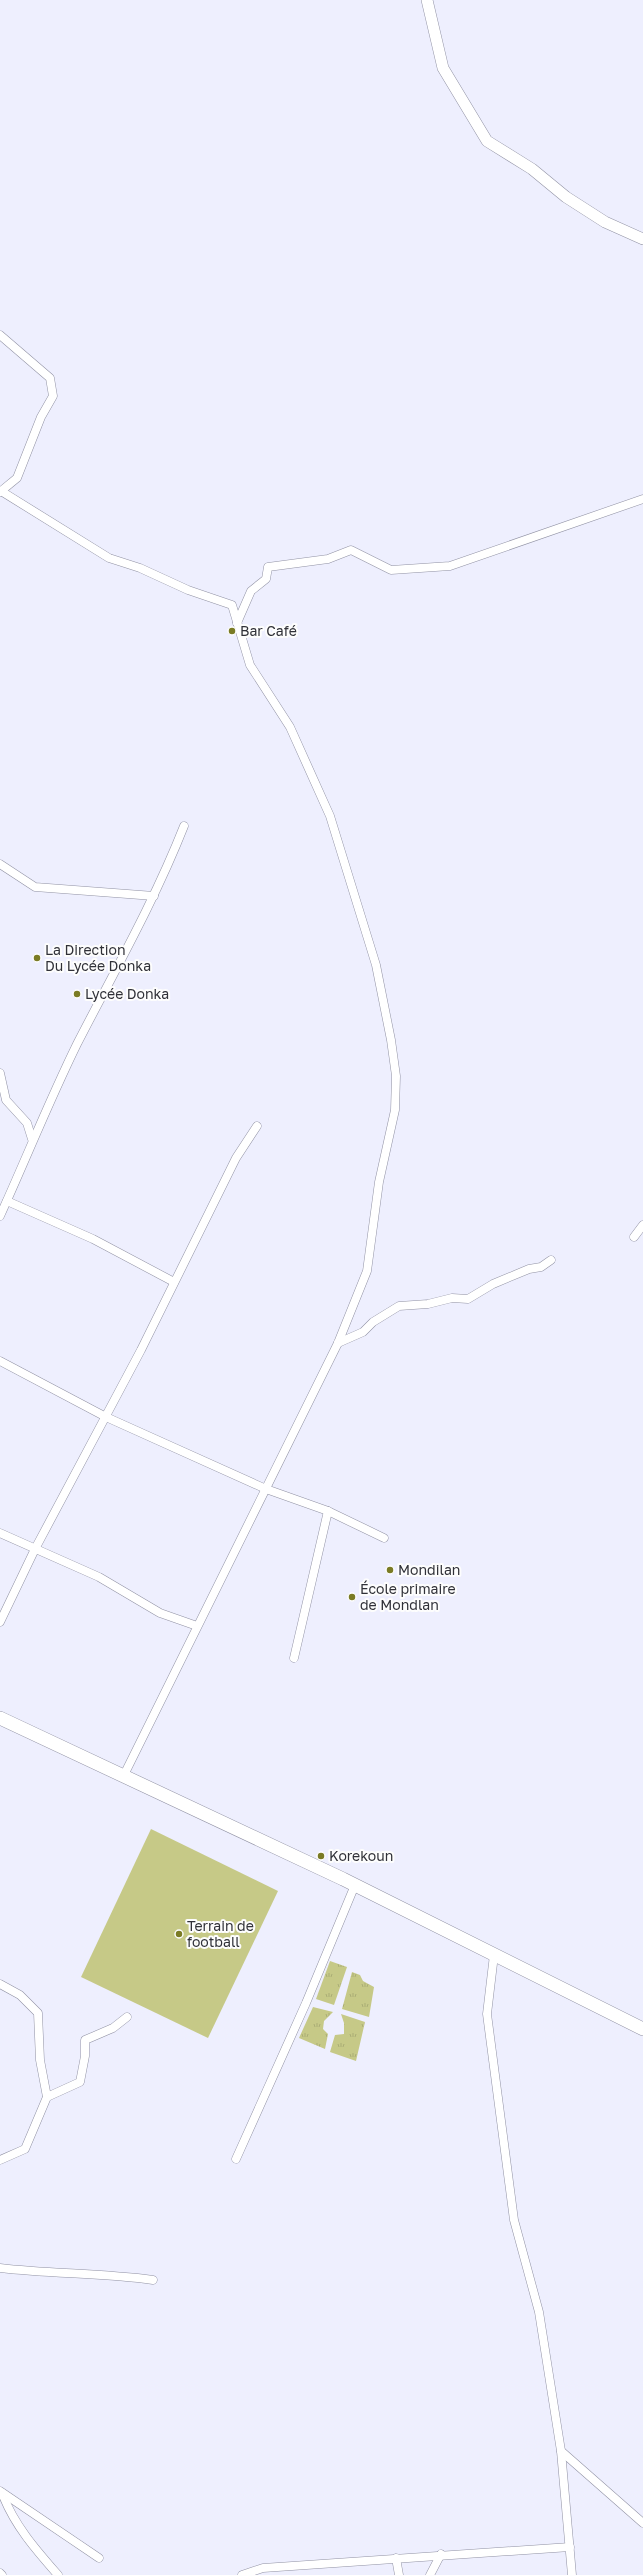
<svg xmlns="http://www.w3.org/2000/svg" width="643" height="2575" font-family="'Golos Text',sans-serif">
	<defs>
		<pattern id="park-tufts" width="24" height="20" patternUnits="userSpaceOnUse"><rect width="24" height="20" fill="#c6c987"/><path d="M3 7l-1-3M5 7V3M7 7l1-3M15 17l-1-3M17 17v-4M19 17l1-3" fill="none" stroke="#aaad75"/></pattern>
	</defs>
	<rect width="100%" height="100%" fill="#eeeffe"/>
	<g fill="url(#park-tufts)">
		<polygon points="330,1961 347,1967 334,2005 316,1999"/>
		<polygon points="352,1972 360,1975 363,1981 374,1987 369,2017 342,2009"/>
		<polygon points="313,2007 333,2012 324,2021 323,2029 328,2034 325,2049 299,2038"/>
		<polygon points="341,2014 365,2022 356,2061 330,2052 335,2035 344,2034 344,2023"/>
	</g>
	<polygon fill="#c6c987" points="151,1829 278,1891 208,2038 81,1977"/>
	<g fill="none" stroke-linecap="round" stroke-linejoin="round">
		<defs>
			<g id="street">
				<polyline points="0,335 50,378 53,396 41,417 17,478 0,492"/>
				<polyline points="1,491 109,558 140,568 188,590 232,605 250,665 290,727 330,816 376,965 391,1040 396,1076 395,1110 379,1182 367,1271 338,1343 124,1775"/>
				<polyline points="237,623 251,591 266,579 268,567 328,559 351,550 391,570 450,566 643,499"/>
				<polyline points="0,864 35,887 154,896"/>
				<polyline points="0,1073 6,1100 27,1123 32,1139"/>
				<polyline points="7,1201 93,1239 174,1282"/>
				<path d="M0,1216C26,1159 49,1101 77,1044C114,972 154,902 184,826"/>
				<polyline points="634,1237 643,1225"/>
				<polyline points="338,1343 363,1332 373,1322 399,1306 428,1304 452,1298 468,1299 493,1284 529,1269 541,1267 551,1260"/>
				<polyline points="0,1361 106,1417 266,1489 328,1511 384,1538"/>
				<polyline points="0,1533 99,1577 160,1613 197,1626"/>
				<polyline points="0,1622 35,1549 141,1350 236,1158 257,1126"/>
				<polyline points="294,1658 328,1511"/>
				<polyline points="494,1955 487,2014 514,2220 539,2312 561,2451 572,2575"/>
				<polyline points="0,1984 20,1995 38,2013 40,2060 47,2097"/>
				<polyline points="236,2159 306,2003 355,1885"/>
				<polyline points="0,2160 25,2149 47,2097 80,2082 85,2056 85,2040 113,2028 127,2017"/>
				<path d="M0,2268C51,2274 102,2273 153,2280"/>
				<polyline points="561,2451 643,2523"/>
				<polyline points="0,2491 99,2558"/>
				<path d="M2,2493C14,2525 36,2550 58,2575"/>
				<polyline points="396,2558 399,2575"/>
				<polyline points="0,2573 2,2575"/>
				<polyline points="242,2575 263,2568 570,2547"/>
				<polyline points="430,2575 441,2554"/>
			</g>
			<polyline id="secondary" points="427,0 443,68 487,141 532,169 566,197 605,222 643,239"/>
			<polyline id="primary" points="0,1718 343,1879 643,2029"/>
		</defs>
		<use href="#street" stroke="#9192a4" stroke-width="9"/>
		<use href="#secondary" stroke="#9192a4" stroke-width="12"/>
		<use href="#primary" stroke="#9192a4" stroke-width="14"/>
		<use href="#street" stroke="#fff" stroke-width="8"/>
		<use href="#secondary" stroke="#fff" stroke-width="11"/>
		<use href="#primary" stroke="#fff" stroke-width="13"/>
	</g>
	<g fill="#7a7b24" stroke="#fdfdfd" stroke-width="1.5">
		<circle cx="232" cy="631" r="4"/>
		<circle cx="37" cy="958" r="4"/>
		<circle cx="77" cy="994" r="4"/>
		<circle cx="390" cy="1570" r="4"/>
		<circle cx="352" cy="1597" r="4"/>
		<circle cx="321" cy="1856" r="4"/>
		<circle cx="179" cy="1934" r="4"/>
	</g>
	<g text-anchor="middle" stroke-width="4" stroke-linejoin="round" paint-order="stroke">
		<g font-size="14" fill="#303138" stroke="#fdfdfd" text-anchor="start">
			<text x="240" y="636">Bar Café</text>
			<text x="45" y="955">La Direction<tspan x="45" dy="16">Du Lycée Donka</tspan></text>
			<text x="85" y="999">Lycée Donka</text>
			<text x="398" y="1575">Mondilan</text>
			<text x="360" y="1594">École primaire<tspan x="360" dy="16">de Mondlan</tspan></text>
			<text x="329" y="1861">Korekoun</text>
			<text x="187" y="1931">Terrain de<tspan x="187" dy="16">football</tspan></text>
		</g>
	</g>
</svg>
